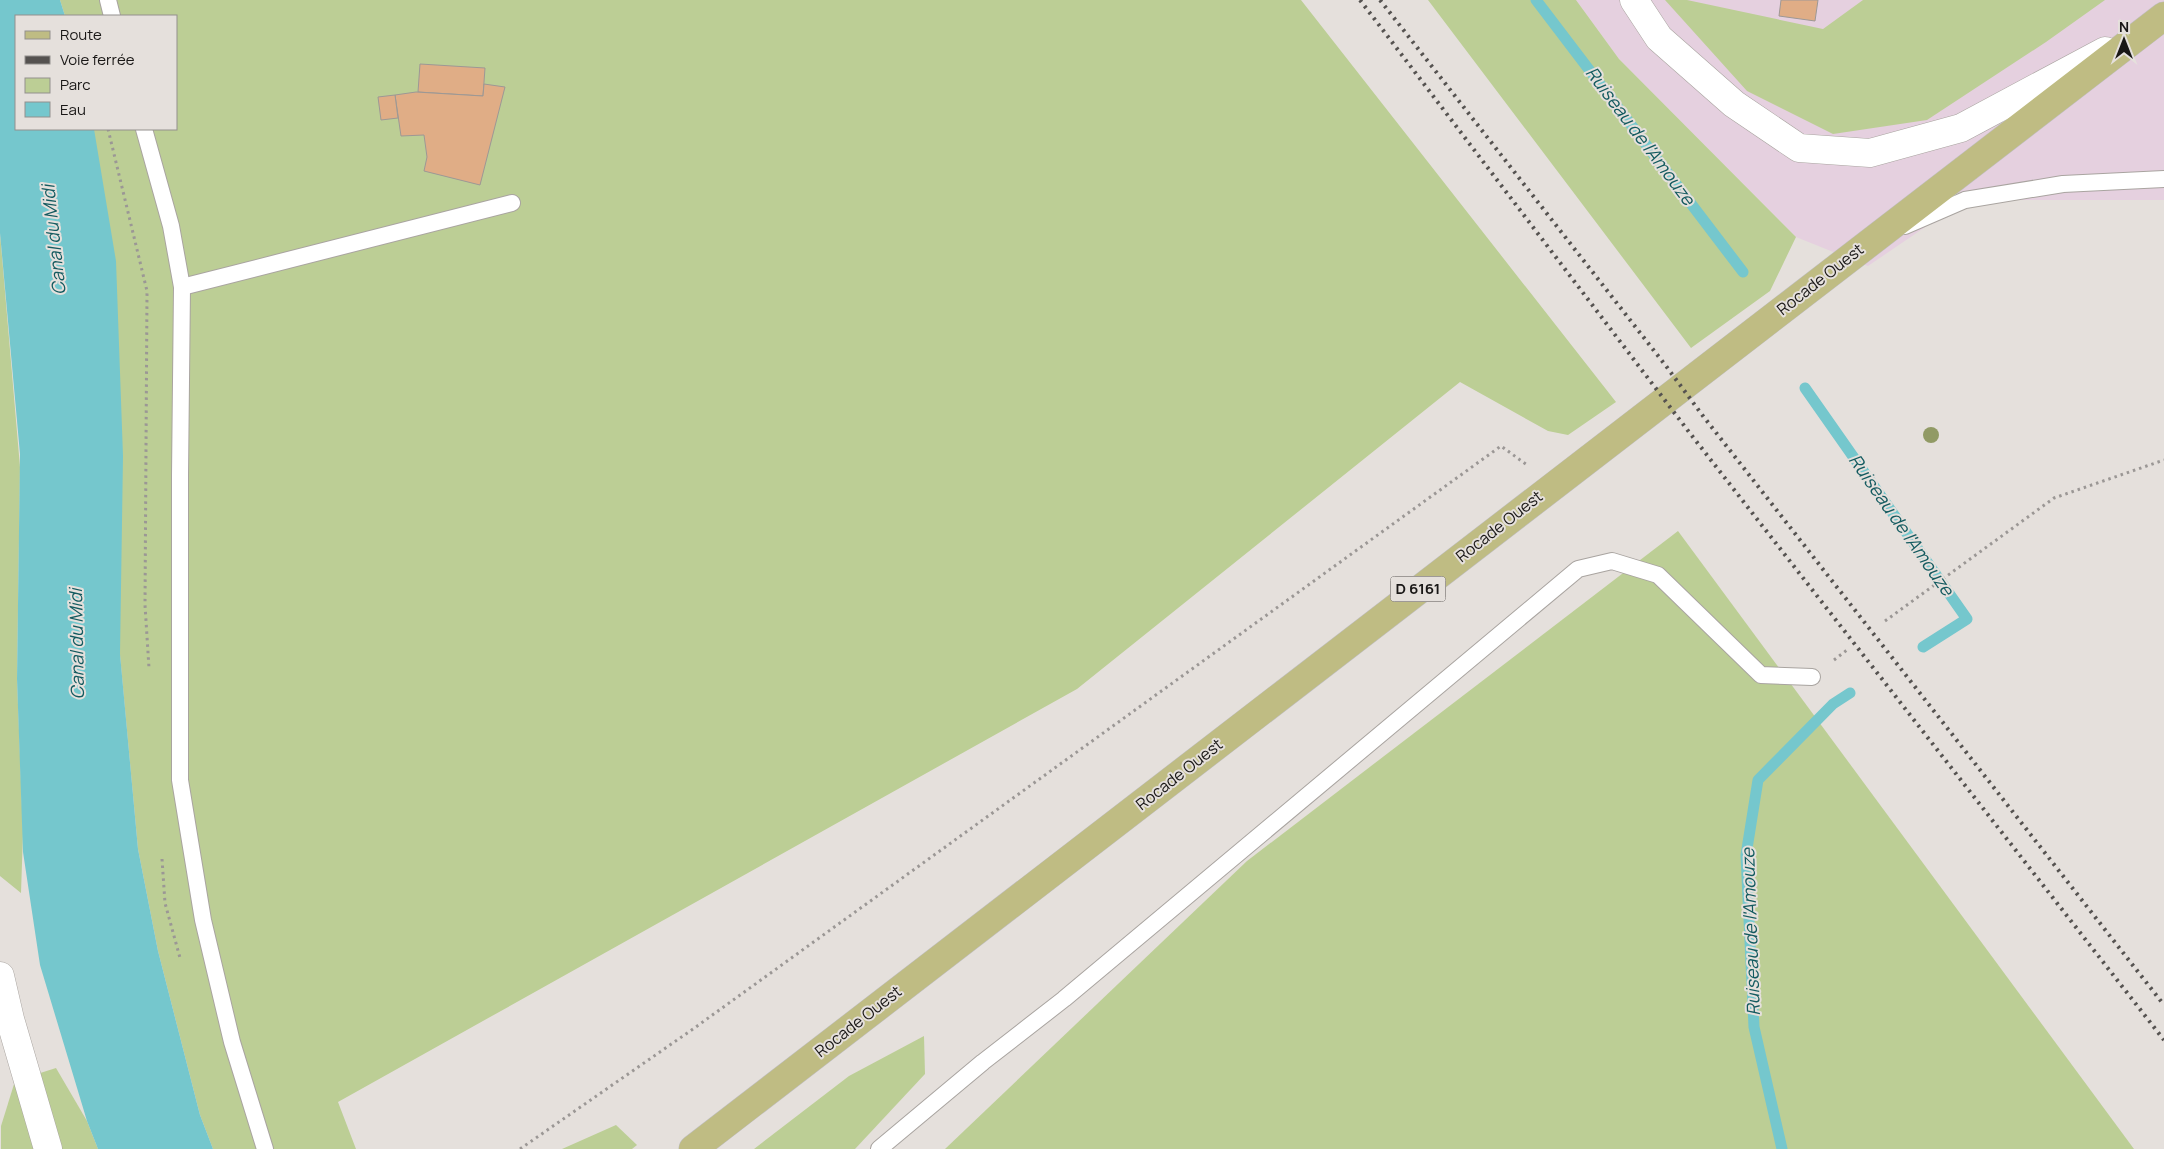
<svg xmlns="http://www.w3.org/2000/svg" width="2164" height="1149" font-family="Manrope,sans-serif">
	<rect width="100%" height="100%" fill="#e5e0dc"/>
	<polygon fill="#e5d0df" points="1576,0 2164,0 2164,200 1965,200 1868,266 1796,237 1619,59"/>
	<g fill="#bcce95">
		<polygon points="60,0 1301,0 1616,402 1568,435 1548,431 1460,382 1077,689 338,1102 356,1149 213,1149 200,1115 158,951 138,849 120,655 93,129 176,129 176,16 65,16"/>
		<polygon points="1428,0 1576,0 1619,59 1796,237 1770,291 1691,348"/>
		<polygon points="1665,0 1687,0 1823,29 1863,0 2105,0 2046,42 1927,120 1833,134 1747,91"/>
		<polygon points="0,233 20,467 17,679 23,833 21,893 0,876"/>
		<polygon points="1678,531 2134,1149 945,1149 1247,861"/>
		<polygon points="924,1036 925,1074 855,1149 754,1149 849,1076"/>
		<polygon points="56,1068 87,1121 98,1149 1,1149 1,1126 15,1081"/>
		<polygon points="616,1125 637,1145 632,1149 562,1149"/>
	</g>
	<polygon fill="#75c7cd" points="0,0 60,0 65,16 16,16 16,129 94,129 116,261 123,456 120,654 138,849 158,951 200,1115 213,1149 98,1149 87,1121 40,965 23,852 17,679 20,454 0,233"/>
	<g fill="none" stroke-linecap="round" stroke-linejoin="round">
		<g stroke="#75c7cd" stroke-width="11">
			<polyline points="1536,0 1743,272"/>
			<polyline points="1805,388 1967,619 1923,647"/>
			<polyline points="1782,1149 1754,1027 1746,855 1758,780 1833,704 1850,693"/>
		</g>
	</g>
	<g fill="#e0ad86" stroke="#9d9895">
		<polygon points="1781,0 1818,0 1815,21 1779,16"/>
		<polygon points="420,64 485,68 483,96 418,92"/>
		<polygon points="484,84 505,87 480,185 424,171 427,157 424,135 401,136 395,95 416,92 483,96"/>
		<polygon points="395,95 398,118 381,120 378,97"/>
	</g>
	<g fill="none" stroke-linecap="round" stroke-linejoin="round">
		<defs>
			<g id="lane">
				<polyline points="108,0 112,16"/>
				<polyline points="144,129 171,226 182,287 180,475 180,780 203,920 232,1042 265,1149"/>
				<polyline points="1905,226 1965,200 2063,184 2164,179"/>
				<polyline points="182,287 512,203"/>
				<polyline points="879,1149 983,1062 1064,999 1578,569 1612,561 1658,575 1761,675 1812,677"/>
			</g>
			<g id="street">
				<polyline points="1634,0 1659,38 1734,104 1799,148 1870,153 1961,128 2105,51"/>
				<polyline points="0,976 10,1019 48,1149"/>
			</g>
			<polyline id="primary" points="693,1149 2164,16"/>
		</defs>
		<use href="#lane" stroke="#a9a4a0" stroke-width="18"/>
		<use href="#street" stroke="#a9a4a0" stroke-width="29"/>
		<use href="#primary" stroke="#bfbebe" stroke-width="29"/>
		<g stroke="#9b9795" stroke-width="3" stroke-dasharray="2.5 4" stroke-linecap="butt">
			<polyline points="108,129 147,291 145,605 149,668"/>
			<polyline points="1885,621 2054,498 2164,460"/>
			<polyline points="1834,660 1847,650"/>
			<polyline points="162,859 165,903 180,958"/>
			<polyline points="520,1149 693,1029 1501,446 1527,465"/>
		</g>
		<use href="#lane" stroke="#fff" stroke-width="16"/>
		<use href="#street" stroke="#fff" stroke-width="28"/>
		<use href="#primary" stroke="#bfbc83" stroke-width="28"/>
		<g stroke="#555250" stroke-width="4" stroke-dasharray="2.5 5" stroke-linecap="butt">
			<polyline points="1360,0 1689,432 2164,1040"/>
			<polyline points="1380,0 1666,366 1703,416 2164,1005"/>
		</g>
	</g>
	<circle fill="#919a65" cx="1931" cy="435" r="8"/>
	<g text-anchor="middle" stroke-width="4" stroke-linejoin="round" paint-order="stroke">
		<rect fill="#e5e0dc" stroke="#565351" stroke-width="1" x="1390.5" y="576.5" width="55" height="25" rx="4"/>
		<g font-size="15" font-weight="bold" fill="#191716">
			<text x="1418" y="594">D 6161</text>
		</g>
		<g font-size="16" fill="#191716" stroke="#e5e0dc">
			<text transform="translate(1820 279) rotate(-38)" y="6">Rocade Ouest</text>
			<text transform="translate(1499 526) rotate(-38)" y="6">Rocade Ouest</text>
			<text transform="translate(1179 774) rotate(-38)" y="6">Rocade Ouest</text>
			<text transform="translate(858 1021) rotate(-38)" y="6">Rocade Ouest</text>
		</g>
		<g font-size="18" font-style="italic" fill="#135a5f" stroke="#e5e0dc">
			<text transform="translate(1640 136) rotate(53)" y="6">Ruiseau de l'Amouze</text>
			<text transform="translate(54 240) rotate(-96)" y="6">Canal du Midi</text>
			<text transform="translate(1901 525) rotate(55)" y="6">Ruiseau de l'Amouze</text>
			<text transform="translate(77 644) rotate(-91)" y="6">Canal du Midi</text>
			<text transform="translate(1751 932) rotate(-92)" y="6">Ruiseau de l'Amouze</text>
		</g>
	</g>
	<rect x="15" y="15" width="162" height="115" fill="#e5e0dc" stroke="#93908d"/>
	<rect x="25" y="31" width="25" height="8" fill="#bfbc83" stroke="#93908d"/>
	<text x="60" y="40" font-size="15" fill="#191716">Route</text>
	<rect x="25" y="56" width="25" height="8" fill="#555250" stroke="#93908d"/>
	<text x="60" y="65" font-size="15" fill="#191716">Voie ferrée</text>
	<rect x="25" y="78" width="25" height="15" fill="#bcce95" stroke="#93908d"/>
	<text x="60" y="90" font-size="15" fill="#191716">Parc</text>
	<rect x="25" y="102" width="25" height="15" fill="#75c7cd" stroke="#93908d"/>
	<text x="60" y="115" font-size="15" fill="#191716">Eau</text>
	<g transform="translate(2124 40)" stroke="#e5e0dc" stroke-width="4" paint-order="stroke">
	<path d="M0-4L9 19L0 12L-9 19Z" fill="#191716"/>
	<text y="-8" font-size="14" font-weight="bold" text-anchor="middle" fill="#191716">N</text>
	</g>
</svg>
